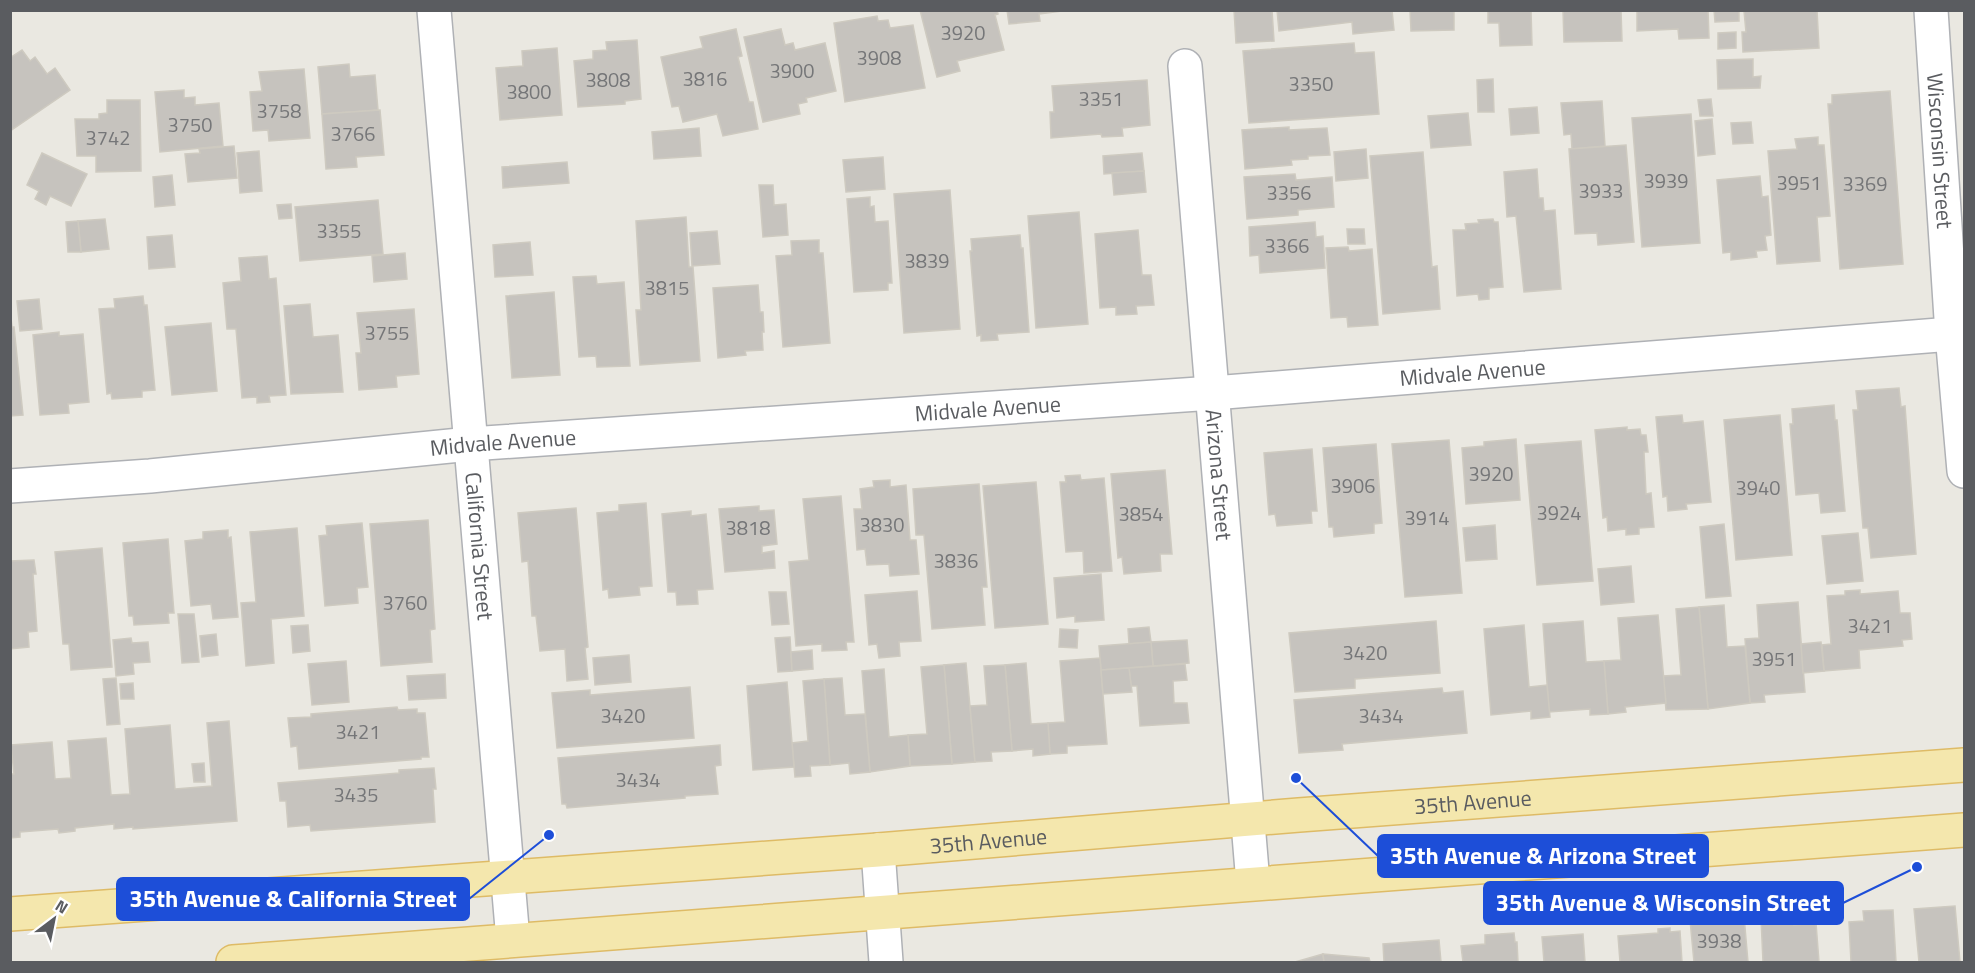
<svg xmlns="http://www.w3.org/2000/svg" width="1975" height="973" font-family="'Titillium Web',sans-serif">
	<rect width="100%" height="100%" fill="#eae8e1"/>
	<g fill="#c6c3be" stroke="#cecac0" stroke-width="1.5">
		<polygon points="920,10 997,10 998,14 995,15 1004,50 957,61 960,71 937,77"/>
		<polygon points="1007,10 1070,10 1039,14 1040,21 1009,24"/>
		<polygon points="1234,10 1272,10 1274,41 1236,43"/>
		<polygon points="1277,10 1392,10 1394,30 1353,34 1352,22 1279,31"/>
		<polygon points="1410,10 1454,10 1454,30 1411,31"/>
		<polygon points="1488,10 1531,10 1532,45 1500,46 1499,23 1488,23"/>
		<polygon points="1563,10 1621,10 1622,41 1564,42"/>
		<polygon points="1637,10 1708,10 1709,38 1679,39 1678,29 1637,31"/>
		<polygon points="1714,10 1739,10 1739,21 1715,22"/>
		<polygon points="1817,10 1819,48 1743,52 1742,32 1746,32 1744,11"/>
		<polygon points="877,16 878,21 888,20 890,28 913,25 925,88 845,102 834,23"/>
		<polygon points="736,29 742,56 738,57 749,102 753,102 758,129 723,136 717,114 683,122 679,106 672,107 661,57 703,48 700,37"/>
		<polygon points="781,29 785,45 793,43 795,50 825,43 836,91 806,98 807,102 798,104 800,114 763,122 744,37"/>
		<polygon points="1736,32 1736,48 1718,49 1718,33"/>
		<polygon points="637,40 641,99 625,101 625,104 578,107 574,61 593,59 593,51 607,50 606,42"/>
		<polygon points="1354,43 1355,53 1374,52 1379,114 1249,123 1243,51"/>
		<polygon points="557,48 562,115 500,120 496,68 523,66 522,51"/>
		<polygon points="22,50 30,61 35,57 47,74 55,68 70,90 10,131 10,58"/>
		<polygon points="1753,59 1753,77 1761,76 1760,88 1718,89 1717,60"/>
		<polygon points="349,64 350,77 375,75 378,110 322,114 318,67"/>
		<polygon points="304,69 310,138 269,141 268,130 253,131 250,92 262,91 259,72"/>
		<polygon points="1493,79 1494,112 1478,112 1477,80"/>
		<polygon points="1147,80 1150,125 1122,128 1123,136 1102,137 1101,134 1051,138 1050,112 1054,112 1052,86"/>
		<polygon points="184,90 184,98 195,97 195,105 219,103 223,146 160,152 155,92"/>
		<polygon points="1890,91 1903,264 1840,269 1828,104 1832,104 1832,95"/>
		<polygon points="1711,99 1713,116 1700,116 1698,100"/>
		<polygon points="107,100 140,100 141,171 96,172 96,156 77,156 75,119 99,119 99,114 107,113"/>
		<polygon points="1602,101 1605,146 1572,149 1571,134 1564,135 1561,103"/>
		<polygon points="1537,107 1539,133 1511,135 1509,109"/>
		<polygon points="380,110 384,155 356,157 357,167 326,169 322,114"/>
		<polygon points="1468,113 1471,145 1431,148 1428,116"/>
		<polygon points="1691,114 1700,243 1642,247 1632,118"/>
		<polygon points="1712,119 1715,154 1698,156 1695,121"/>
		<polygon points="1751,122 1753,143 1733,144 1731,123"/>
		<polygon points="1289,127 1289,130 1327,128 1330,155 1308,156 1308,159 1291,160 1292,165 1245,169 1242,130"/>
		<polygon points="699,128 701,156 654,159 652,132"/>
		<polygon points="1818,137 1818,145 1824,145 1830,216 1817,217 1820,261 1777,264 1768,151 1797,149 1795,139"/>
		<polygon points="1626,145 1634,242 1598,245 1597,233 1575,234 1569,149"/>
		<polygon points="234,146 237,178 188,182 185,154 200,153 199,149"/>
		<polygon points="1366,149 1368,178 1336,181 1334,152"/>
		<polygon points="259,151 262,191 240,193 237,153"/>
		<polygon points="1423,152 1432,267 1437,266 1440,309 1383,314 1370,156"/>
		<polygon points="42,153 87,174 71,206 50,196 46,205 35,199 39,191 27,185"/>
		<polygon points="1142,153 1144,171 1104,174 1103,156"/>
		<polygon points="883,157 885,189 846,192 843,160"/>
		<polygon points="567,162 569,183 503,188 502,167"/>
		<polygon points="1537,169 1539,198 1543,198 1544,211 1555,210 1561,289 1524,292 1516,216 1507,217 1504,172"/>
		<polygon points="1144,171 1146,192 1114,195 1112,173"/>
		<polygon points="1295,174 1296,180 1332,177 1334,207 1298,210 1298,215 1247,219 1244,177"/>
		<polygon points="172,175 175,205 155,207 153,177"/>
		<polygon points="1760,176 1762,197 1768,196 1771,235 1765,236 1767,250 1756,251 1757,257 1731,260 1731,252 1723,253 1717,180"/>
		<polygon points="759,185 773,185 774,205 786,204 788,235 763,237"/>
		<polygon points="950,190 960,329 904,333 894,194"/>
		<polygon points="870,197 870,207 874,206 875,222 888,221 892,283 888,283 888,290 854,292 847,199"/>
		<polygon points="378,200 383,254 300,261 295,207"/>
		<polygon points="291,204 292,218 279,219 277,205"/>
		<polygon points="1079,212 1088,324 1036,328 1028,216"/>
		<polygon points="686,217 689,267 693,267 700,361 640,365 636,310 641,310 636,221"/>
		<polygon points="105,219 109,249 81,252 78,221"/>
		<polygon points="1493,219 1494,222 1498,222 1503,287 1489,288 1489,299 1479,300 1478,294 1457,296 1453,230 1466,230 1465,224 1479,223 1478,220"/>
		<polygon points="78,221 81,252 68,252 66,222"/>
		<polygon points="1315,222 1316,237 1323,236 1325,268 1260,273 1259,255 1250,256 1249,227"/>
		<polygon points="1347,229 1364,229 1365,244 1348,244"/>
		<polygon points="1138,230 1142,275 1151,275 1154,305 1136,306 1137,314 1116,315 1116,307 1100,308 1095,234"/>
		<polygon points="717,231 720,264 692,266 690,233"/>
		<polygon points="172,235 175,267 149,269 147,237"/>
		<polygon points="1020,235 1021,248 1023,248 1029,332 997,334 998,340 981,341 981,335 977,336 970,251 972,251 971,239"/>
		<polygon points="819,240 819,253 823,253 830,343 783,347 776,256 792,255 791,241"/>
		<polygon points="530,242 533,275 495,277 493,245"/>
		<polygon points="1348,247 1349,251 1372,249 1378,325 1348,327 1347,317 1331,318 1326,248"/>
		<polygon points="405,253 407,279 374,282 372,256"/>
		<polygon points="267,256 269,279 276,278 286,395 269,396 270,402 257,403 257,397 242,398 236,329 227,329 223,283 241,281 239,258"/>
		<polygon points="596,276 597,284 624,282 630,366 597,367 596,356 579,357 573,277"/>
		<polygon points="758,285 760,312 763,312 764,332 762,332 763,350 745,351 746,355 718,358 713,288"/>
		<polygon points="554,292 560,375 512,378 506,296"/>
		<polygon points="143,296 144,305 147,305 155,390 142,391 142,397 112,399 111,393 107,394 99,309 115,308 114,299"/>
		<polygon points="39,299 42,329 20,331 17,301"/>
		<polygon points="310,304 313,337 338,335 343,392 291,394 284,306"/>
		<polygon points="10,309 12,327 14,327 23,415 10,416"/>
		<polygon points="414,309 419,374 396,376 397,387 359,390 356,353 361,353 357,313"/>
		<polygon points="211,323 217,391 172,395 165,327"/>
		<polygon points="59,332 59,336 83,334 89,402 68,404 69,413 40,415 33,335"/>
		<polygon points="1899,388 1901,407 1905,406 1916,554 1871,558 1868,528 1863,528 1853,410 1858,410 1856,391"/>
		<polygon points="1834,405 1835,420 1837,420 1845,511 1821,513 1819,493 1796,495 1790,424 1793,424 1792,409"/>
		<polygon points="1682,415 1683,423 1703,421 1711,502 1686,504 1687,509 1668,511 1667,496 1663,497 1656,417"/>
		<polygon points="1780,415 1792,555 1736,560 1724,420"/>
		<polygon points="1627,427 1627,430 1640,429 1641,435 1646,435 1648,452 1644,452 1646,494 1651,493 1654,527 1639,528 1639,534 1626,535 1626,529 1608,531 1607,517 1603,518 1595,430"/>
		<polygon points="1516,439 1520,500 1466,504 1462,448 1484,446 1484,442"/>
		<polygon points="1449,440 1462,593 1405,597 1392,444"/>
		<polygon points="1581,441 1593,581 1537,585 1525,445"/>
		<polygon points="1376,444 1382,523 1374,524 1374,533 1334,537 1333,527 1329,527 1323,448"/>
		<polygon points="1312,449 1317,511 1311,511 1312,523 1277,526 1275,514 1269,515 1264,453"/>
		<polygon points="1165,470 1172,554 1160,554 1161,571 1124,574 1122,557 1118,558 1111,474"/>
		<polygon points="1080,475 1081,480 1104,478 1112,571 1084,573 1083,551 1066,552 1060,482 1066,482 1065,476"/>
		<polygon points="890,480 890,487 906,485 910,540 916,540 919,574 890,576 889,564 867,565 865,549 857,550 854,509 862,509 860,489 874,487 873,481"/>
		<polygon points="1036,482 1048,624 995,628 983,486"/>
		<polygon points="979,484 987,587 982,587 985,625 932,629 924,535 916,535 913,489"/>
		<polygon points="841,496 854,642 846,642 847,650 822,651 822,644 796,646 789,562 809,560 803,499"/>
		<polygon points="646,503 652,586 639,587 640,595 609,598 608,589 603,590 597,513 619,511 619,505"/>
		<polygon points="759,506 759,511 774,510 777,544 762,546 762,553 774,551 775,568 725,572 719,509"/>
		<polygon points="576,508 588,647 585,648 588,679 567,681 565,649 540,651 536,616 532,616 528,561 522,562 518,513"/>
		<polygon points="691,511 691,516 706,514 713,589 697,590 698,604 677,605 676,592 668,592 662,514"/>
		<polygon points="428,520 435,629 430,630 432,662 381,666 370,524"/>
		<polygon points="362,523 368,587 357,588 358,603 325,606 319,536 327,535 326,526"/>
		<polygon points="1724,524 1731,596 1706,598 1700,527"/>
		<polygon points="1495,525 1497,559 1466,561 1463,528"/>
		<polygon points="297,528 304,616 271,619 274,663 246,666 241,603 256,602 250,532"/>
		<polygon points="228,530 228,538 231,537 238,617 213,619 211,604 191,606 185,541 203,539 203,532"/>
		<polygon points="1858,533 1863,581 1827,584 1822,536"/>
		<polygon points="168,539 174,613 168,613 169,623 134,625 133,616 129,616 123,543"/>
		<polygon points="102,548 112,667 71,670 69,644 63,644 55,552"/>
		<polygon points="34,560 36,574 33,574 37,631 28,632 29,647 10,649 10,561"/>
		<polygon points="1631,566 1634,602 1601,605 1598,569"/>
		<polygon points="1101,574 1104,620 1075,622 1075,616 1057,618 1054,578"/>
		<polygon points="1860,590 1860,594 1898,591 1900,613 1910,613 1912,639 1902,640 1903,646 1859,650 1860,668 1824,671 1822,645 1831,644 1827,596 1845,595 1845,591"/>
		<polygon points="917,591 921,641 899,642 900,656 879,658 877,644 869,645 865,595"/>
		<polygon points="769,592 786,592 789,624 772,625"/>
		<polygon points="1798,602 1805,692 1764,695 1765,702 1750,703 1745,639 1759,638 1757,605"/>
		<polygon points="1724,605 1727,647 1745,646 1750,703 1708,709 1699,607"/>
		<polygon points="1699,607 1708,709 1666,710 1663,676 1681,675 1676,609"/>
		<polygon points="178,614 194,614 199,662 182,663"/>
		<polygon points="1658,615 1666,703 1625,707 1626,712 1608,714 1604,661 1621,660 1618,618"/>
		<polygon points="1436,621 1440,673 1355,679 1355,688 1295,692 1289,633"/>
		<polygon points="1583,621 1586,662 1604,661 1608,714 1590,715 1590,709 1549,712 1543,624"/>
		<polygon points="308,625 310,651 293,653 291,626"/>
		<polygon points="1524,625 1529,687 1547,685 1550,717 1531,719 1531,711 1491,715 1484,629"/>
		<polygon points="1149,627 1151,642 1129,644 1128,629"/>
		<polygon points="1060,629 1078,630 1077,648 1059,647"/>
		<polygon points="216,634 218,655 202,657 200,636"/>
		<polygon points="790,637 792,671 778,672 775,638"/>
		<polygon points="131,638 132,643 148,642 150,662 133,663 134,674 116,676 113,640"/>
		<polygon points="1187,640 1189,663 1153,666 1151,642"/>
		<polygon points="1151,642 1153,666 1101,670 1099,646"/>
		<polygon points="1821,642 1824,671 1803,673 1801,644"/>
		<polygon points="812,650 813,669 792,671 791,652"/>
		<polygon points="629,655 631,682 595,685 593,658"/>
		<polygon points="1100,658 1107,744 1067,746 1067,753 1050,754 1048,723 1065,722 1060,661"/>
		<polygon points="346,661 349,702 312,705 308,664"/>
		<polygon points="966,663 975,762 952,764 944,665"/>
		<polygon points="1026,663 1031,724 1048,723 1050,754 1033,756 1033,749 1012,751 1005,665"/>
		<polygon points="1185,664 1187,680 1173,681 1174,703 1187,703 1189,723 1140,726 1137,686 1131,686 1129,668"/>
		<polygon points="944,665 952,764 910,766 908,735 927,734 921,667"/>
		<polygon points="1005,665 1012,751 991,752 992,761 975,762 970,706 987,705 984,666"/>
		<polygon points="1129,668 1132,692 1103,694 1101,670"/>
		<polygon points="884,669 889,737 908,735 910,766 870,772 862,671"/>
		<polygon points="445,674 446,698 409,700 407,676"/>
		<polygon points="116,678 120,724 107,725 103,679"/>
		<polygon points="842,678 845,715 865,714 870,772 850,774 849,763 830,765 824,679"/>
		<polygon points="824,679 830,765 810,766 811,776 795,777 792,743 808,741 803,681"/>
		<polygon points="787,682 794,767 753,770 747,686"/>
		<polygon points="133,683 134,699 121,699 120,684"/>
		<polygon points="690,687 694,738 557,748 552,693 590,690 590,695"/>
		<polygon points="1442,688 1443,693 1463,691 1467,733 1342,744 1343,750 1299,753 1294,700"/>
		<polygon points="397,707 398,710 417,709 417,713 425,713 429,757 421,757 421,759 299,769 297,746 291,747 288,718 311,717 311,714"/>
		<polygon points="229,721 237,821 133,829 133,827 114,829 114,824 75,828 75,831 59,833 58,829 20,832 20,837 10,838 10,774 14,774 11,745 52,742 55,779 71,778 68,741 106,738 111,795 130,794 125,729 170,725 175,789 212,786 207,723"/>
		<polygon points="720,745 721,765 715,766 718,794 685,796 685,798 567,808 566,804 562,804 558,758"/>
		<polygon points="204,763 205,782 194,782 192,764"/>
		<polygon points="434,768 436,789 433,789 435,822 311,831 310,825 288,827 286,801 280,801 278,783 399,773 399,770"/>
		<polygon points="1955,906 1960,962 1919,962 1914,909"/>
		<polygon points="1893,910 1896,962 1851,962 1849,922 1864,921 1863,911"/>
		<polygon points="1744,916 1748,962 1694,962 1690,920"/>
		<polygon points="1793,916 1794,925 1816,923 1819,962 1763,962 1761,918"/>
		<polygon points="1670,928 1670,932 1680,931 1682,962 1620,962 1618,936 1658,933 1658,929"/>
		<polygon points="1514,933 1515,942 1517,942 1518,962 1463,962 1461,946 1485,944 1485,935"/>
		<polygon points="1583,934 1585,962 1544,962 1542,937"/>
		<polygon points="1439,940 1441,962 1384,962 1383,944"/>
		<polygon points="1323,954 1324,962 1295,962"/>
		<polygon points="1323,954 1369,958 1370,962 1324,962"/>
	</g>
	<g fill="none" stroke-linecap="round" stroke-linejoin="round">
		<defs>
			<g id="minor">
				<path id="s1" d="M434,10L513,940"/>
				<path id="s2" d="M1931,10L1952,334L1964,471"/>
				<path id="s3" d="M1185,66L1253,883"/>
				<path id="s4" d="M10,486L150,476L470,444L1213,393L1964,333"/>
				<polyline points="878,850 886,962"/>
			</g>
			<g id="major">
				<path id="s5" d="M10,914L878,850L1299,815L1964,765"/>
				<polyline points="233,962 1964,830"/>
			</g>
		</defs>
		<use href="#minor" stroke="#afb1b5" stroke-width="36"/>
		<use href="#major" stroke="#debb66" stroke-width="36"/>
		<use href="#minor" stroke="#fff" stroke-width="33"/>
		<use href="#major" stroke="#f4e7ad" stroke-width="33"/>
	</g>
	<g text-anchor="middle" stroke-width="5" stroke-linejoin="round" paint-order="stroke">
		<g font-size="20" fill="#757678">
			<text x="963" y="40">3920</text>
			<text x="879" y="65">3908</text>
			<text x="792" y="78">3900</text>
			<text x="705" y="86">3816</text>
			<text x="608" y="87">3808</text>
			<text x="1311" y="91">3350</text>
			<text x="529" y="99">3800</text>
			<text x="1101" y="106">3351</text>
			<text x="279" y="118">3758</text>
			<text x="190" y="132">3750</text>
			<text x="353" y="141">3766</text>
			<text x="108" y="145">3742</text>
			<text x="1666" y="188">3939</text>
			<text x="1799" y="190">3951</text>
			<text x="1865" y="191">3369</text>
			<text x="1601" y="198">3933</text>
			<text x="1289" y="200">3356</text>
			<text x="339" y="238">3355</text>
			<text x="1287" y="253">3366</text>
			<text x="927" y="268">3839</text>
			<text x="667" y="295">3815</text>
			<text x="387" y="340">3755</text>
			<text x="1491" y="481">3920</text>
			<text x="1353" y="493">3906</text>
			<text x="1758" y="495">3940</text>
			<text x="1559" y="520">3924</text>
			<text x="1141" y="521">3854</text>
			<text x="1427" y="525">3914</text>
			<text x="882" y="532">3830</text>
			<text x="748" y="535">3818</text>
			<text x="956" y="568">3836</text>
			<text x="405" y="610">3760</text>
			<text x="1870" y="633">3421</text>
			<text x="1365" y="660">3420</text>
			<text x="1774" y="666">3951</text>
			<text x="623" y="723">3420</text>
			<text x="1381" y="723">3434</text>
			<text x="358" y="739">3421</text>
			<text x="638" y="787">3434</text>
			<text x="356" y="802">3435</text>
			<text x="1719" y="948">3938</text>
		</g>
		<g font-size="22" fill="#5a5c60" stroke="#fff">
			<text dy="8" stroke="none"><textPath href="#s2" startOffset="141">Wisconsin Street</textPath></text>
			<text dy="8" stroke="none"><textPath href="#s4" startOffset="1467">Midvale Avenue</textPath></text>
			<text dy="8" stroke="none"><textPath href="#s4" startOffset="981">Midvale Avenue</textPath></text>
			<text dy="8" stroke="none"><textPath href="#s4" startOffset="495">Midvale Avenue</textPath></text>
			<text dy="8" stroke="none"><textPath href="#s3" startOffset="410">Arizona Street</textPath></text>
			<text dy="8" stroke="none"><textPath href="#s1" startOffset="538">California Street</textPath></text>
			<text dy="8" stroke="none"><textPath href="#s5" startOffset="1467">35th Avenue</textPath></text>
			<text dy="8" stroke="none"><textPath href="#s5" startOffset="981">35th Avenue</textPath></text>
		</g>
	</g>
	<path fill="none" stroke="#1d4ed8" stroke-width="2" d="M1296 778L1378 856M549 835L469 899M1917 867L1843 903"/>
	<g fill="#1d4ed8" stroke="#fff" stroke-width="2">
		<circle cx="1296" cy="778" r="6"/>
		<circle cx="549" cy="835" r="6"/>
		<circle cx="1917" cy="867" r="6"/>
	</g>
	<g fill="#1d4ed8" stroke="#1d4ed8" stroke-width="2">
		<rect x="1378" y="835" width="330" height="42" rx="6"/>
		<rect x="117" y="878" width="352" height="42" rx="6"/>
		<rect x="1484" y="882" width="359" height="42" rx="6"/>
	</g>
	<g font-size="24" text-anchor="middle" font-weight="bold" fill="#fff">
		<text x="1543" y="864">35th Avenue &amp; Arizona Street</text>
		<text x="293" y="907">35th Avenue &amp; California Street</text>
		<text x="1663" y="911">35th Avenue &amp; Wisconsin Street</text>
	</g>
	<rect width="1975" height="973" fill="none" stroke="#5a5c60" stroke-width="24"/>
	<g transform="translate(54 919) rotate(32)" stroke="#ffffff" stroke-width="4.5" paint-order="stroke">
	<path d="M0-4.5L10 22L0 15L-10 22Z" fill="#5a5c60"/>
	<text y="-9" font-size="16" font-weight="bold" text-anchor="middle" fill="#5a5c60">N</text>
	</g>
</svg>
